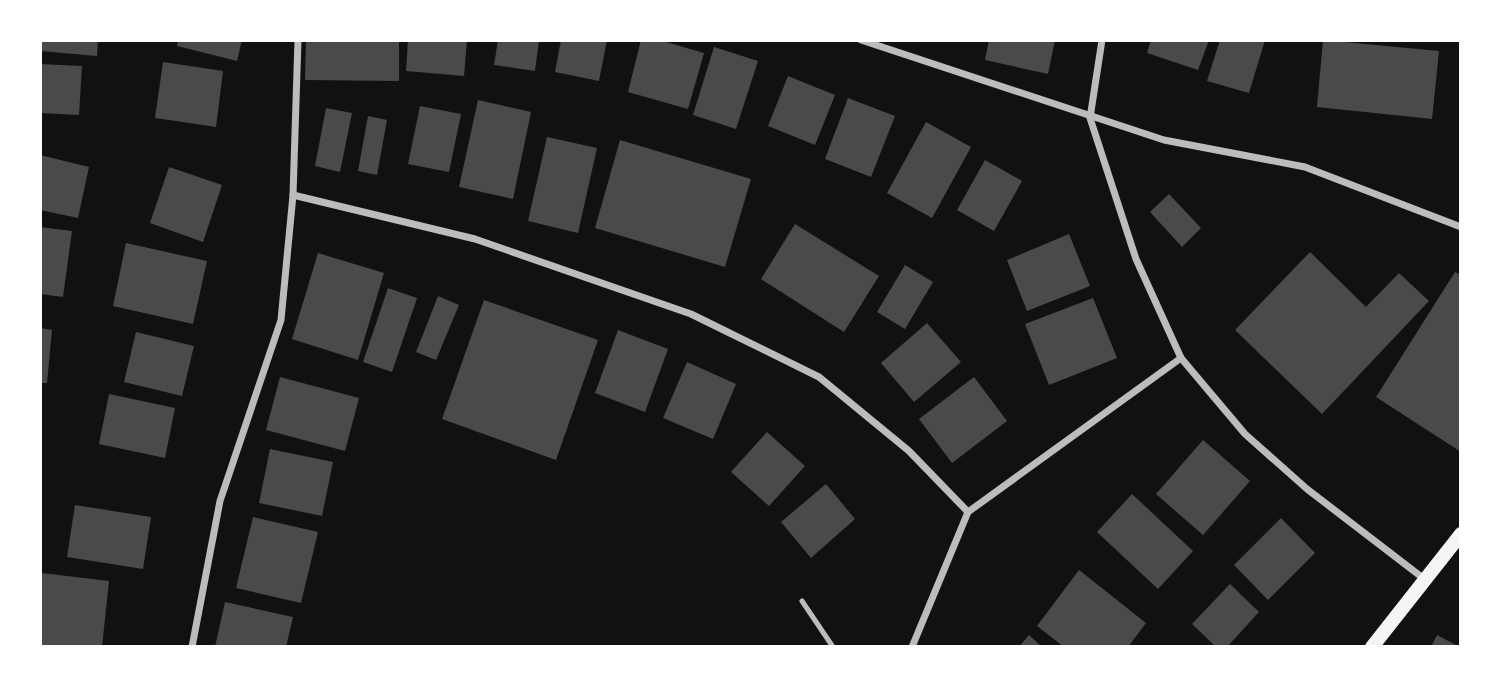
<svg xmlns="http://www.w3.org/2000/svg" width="1501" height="687" font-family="'Archivo Narrow',sans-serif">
	<rect width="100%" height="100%" fill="#111"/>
	<g fill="#4a4a4a">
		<polygon points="40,40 98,40 97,56 40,51"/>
		<polygon points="178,40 242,40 237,61 177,46"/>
		<polygon points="306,40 399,40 399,81 305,80"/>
		<polygon points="408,40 467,40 464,76 406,71"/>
		<polygon points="498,40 539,40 535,71 494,65"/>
		<polygon points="561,40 607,40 599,81 555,72"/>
		<polygon points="641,40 659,40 704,53 688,109 628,92"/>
		<polygon points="989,40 1055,40 1048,74 985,60"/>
		<polygon points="1151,40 1209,40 1198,70 1147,53"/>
		<polygon points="1220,40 1265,40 1249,93 1207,81"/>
		<polygon points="1323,40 1439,51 1432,119 1317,107"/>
		<polygon points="714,47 758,61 736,129 693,115"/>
		<polygon points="163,62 223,71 216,127 155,118"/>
		<polygon points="40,64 82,66 79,115 40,113"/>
		<polygon points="788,76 835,95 815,145 768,126"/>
		<polygon points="848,98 895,116 871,177 825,159"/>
		<polygon points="478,100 531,112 513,199 459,187"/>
		<polygon points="420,106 461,114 449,172 408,164"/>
		<polygon points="326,108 352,113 340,172 315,166"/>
		<polygon points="368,116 387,120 377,175 358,171"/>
		<polygon points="926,122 971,147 932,218 887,193"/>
		<polygon points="547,137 597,148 578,233 528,221"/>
		<polygon points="620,140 751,179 725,267 595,228"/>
		<polygon points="40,155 89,167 78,218 40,210"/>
		<polygon points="985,160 1022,181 994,231 957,210"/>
		<polygon points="169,167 222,185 203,242 150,223"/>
		<polygon points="1169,194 1201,228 1182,247 1150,212"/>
		<polygon points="795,224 879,276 844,332 761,279"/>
		<polygon points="40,227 72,231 63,297 40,294"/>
		<polygon points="1069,234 1090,286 1027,311 1007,260"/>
		<polygon points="126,243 207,261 193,324 113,306"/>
		<polygon points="1310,252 1366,307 1399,273 1429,301 1322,414 1235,330"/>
		<polygon points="318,253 384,273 358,360 292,339"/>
		<polygon points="905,265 933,282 905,329 877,312"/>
		<polygon points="1455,272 1461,275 1461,452 1376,397"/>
		<polygon points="388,288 417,298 392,372 363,362"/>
		<polygon points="438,296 459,305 436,360 416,352"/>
		<polygon points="1093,298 1117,358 1049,385 1025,324"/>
		<polygon points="484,300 598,340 556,460 442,419"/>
		<polygon points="927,323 961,362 914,402 881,363"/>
		<polygon points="40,328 52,330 47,383 40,383"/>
		<polygon points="618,330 668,349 645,412 595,393"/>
		<polygon points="136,332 194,346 182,396 124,382"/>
		<polygon points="687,362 736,384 713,439 663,418"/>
		<polygon points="280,377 359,398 345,451 266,430"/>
		<polygon points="974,377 1007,421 952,463 919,419"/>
		<polygon points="109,394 175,408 165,458 99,444"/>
		<polygon points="767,432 805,466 769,506 731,472"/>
		<polygon points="1203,440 1250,481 1203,535 1156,494"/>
		<polygon points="270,449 333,462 322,516 259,503"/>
		<polygon points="826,484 855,519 811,558 781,522"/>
		<polygon points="1132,494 1193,551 1158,589 1097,532"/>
		<polygon points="75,505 151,517 143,569 67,557"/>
		<polygon points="253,517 318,532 301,603 236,588"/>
		<polygon points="1281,518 1315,553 1268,600 1234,565"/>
		<polygon points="1079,570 1146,623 1128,647 1064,647 1037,626"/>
		<polygon points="42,573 109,581 102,647 40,647"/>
		<polygon points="1230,584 1259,612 1227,647 1216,647 1192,624"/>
		<polygon points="225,602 293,617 286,647 215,647"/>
		<polygon points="1029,635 1042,647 1019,647"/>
		<polygon points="1437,635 1460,647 1431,647"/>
	</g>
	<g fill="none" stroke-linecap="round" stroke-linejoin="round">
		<polyline stroke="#bcbcbc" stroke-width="5" points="802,601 833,647"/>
		<g stroke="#bcbcbc" stroke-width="7">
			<polyline points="861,40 1164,140 1305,167 1461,227"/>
			<polyline points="1102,40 1090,118 1136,259 1181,358"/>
			<polyline points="293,195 475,239 691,314 819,377 909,451 968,512"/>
			<polyline points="192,647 220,501 281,320 293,195 298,40"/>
			<polyline points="912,647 968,512 1181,358 1245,434 1307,489 1423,578"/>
		</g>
		<polyline stroke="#f5f5f5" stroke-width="14" points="1372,647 1461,534"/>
	</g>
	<rect width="1501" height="687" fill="none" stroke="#ffffff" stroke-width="84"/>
</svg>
